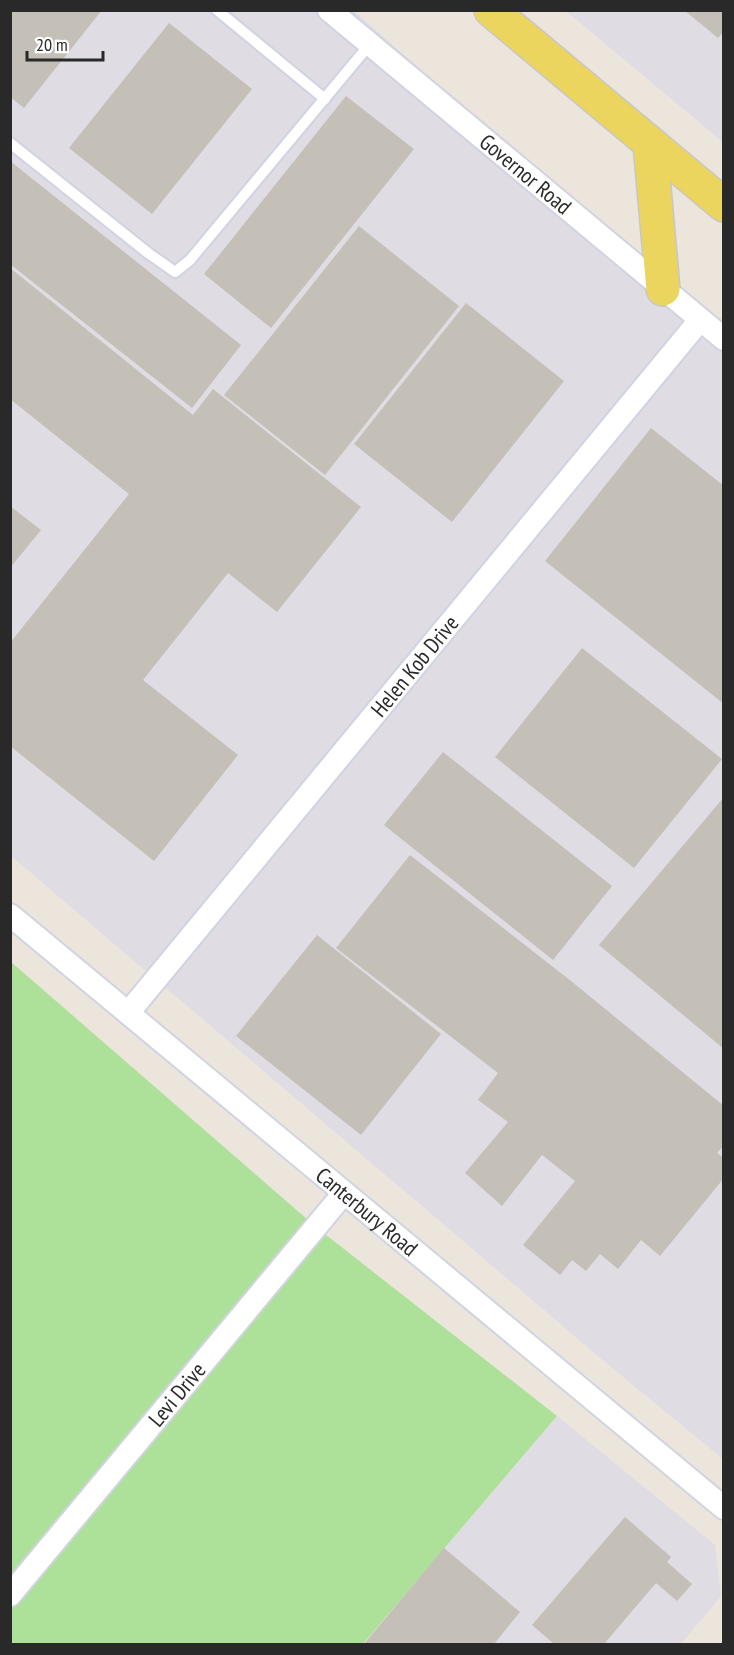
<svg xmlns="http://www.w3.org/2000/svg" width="734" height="1655" font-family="'PT Sans Narrow',sans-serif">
	<rect width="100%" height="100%" fill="#ebe5dc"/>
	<g fill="#dfdce4">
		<polygon points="11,11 354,11 723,338 723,1459 611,1367 11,856"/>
		<polygon points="566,11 723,11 723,142"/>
		<polygon points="557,1416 715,1545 721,1596 681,1644 364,1644"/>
	</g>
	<polygon fill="#ade199" points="10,961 316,1227 557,1416 363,1644 11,1644"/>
	<g fill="#c4bfb7">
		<polygon points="10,10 102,10 24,108 10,97"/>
		<polygon points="684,10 724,10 724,31 718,38"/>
		<polygon points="169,23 252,89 152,214 69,148"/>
		<polygon points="346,96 414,149 271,328 204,274"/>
		<polygon points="10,161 241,345 192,408 10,264"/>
		<polygon points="359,226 459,306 325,475 224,395"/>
		<polygon points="10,268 193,415 213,389 361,507 277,612 228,573 143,680 238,755 154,861 10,746 10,643 129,494 10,399"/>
		<polygon points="466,303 564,381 452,522 354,444"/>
		<polygon points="651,428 724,486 724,704 545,561"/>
		<polygon points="10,506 41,530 10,568"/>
		<polygon points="582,648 722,759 634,868 495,757"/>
		<polygon points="443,752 612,886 553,960 384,825"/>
		<polygon points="724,797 724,1049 599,945"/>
		<polygon points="410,855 571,981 724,1106 724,1145 717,1153 724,1158 724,1178 660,1256 641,1240 618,1269 600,1254 586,1271 572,1260 560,1275 523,1245 575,1181 542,1155 502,1206 465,1173 508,1122 478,1100 498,1073 336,948"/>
		<polygon points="317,935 441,1034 361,1135 236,1036"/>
		<polygon points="625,1517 671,1557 667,1562 692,1584 677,1601 656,1583 604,1644 554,1644 532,1625"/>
		<polygon points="444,1548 520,1612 494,1644 364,1644"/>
	</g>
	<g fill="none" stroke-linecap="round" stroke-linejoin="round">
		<defs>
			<g id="service">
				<polyline points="217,10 325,99"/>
				<polyline points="10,143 148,253 175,272 190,260 370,44"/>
			</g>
			<g id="minor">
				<path id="s1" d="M329,10L724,339"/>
				<path id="s2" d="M10,915L724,1508"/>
				<path id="s3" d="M128,1013L700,320"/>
				<path id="s4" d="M10,1595L344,1193"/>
			</g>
			<g id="primary">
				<polyline points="491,10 724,205"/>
				<polyline points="650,144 663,289"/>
			</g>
		</defs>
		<use href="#service" stroke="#d1d3e2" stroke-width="14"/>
		<use href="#minor" stroke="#d1d3e2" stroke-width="26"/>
		<use href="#primary" stroke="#c7c7c7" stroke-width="36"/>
		<use href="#service" stroke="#fff" stroke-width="10"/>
		<use href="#minor" stroke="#fff" stroke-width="22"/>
		<use href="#primary" stroke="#ecd55f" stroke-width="33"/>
	</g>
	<g text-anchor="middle" stroke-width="4.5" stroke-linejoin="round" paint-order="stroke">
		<g font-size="22" fill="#292929" stroke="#fff">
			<text dy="8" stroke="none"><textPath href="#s1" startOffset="256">Governor Road</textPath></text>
			<text dy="8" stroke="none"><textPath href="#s3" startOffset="450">Helen Kob Drive</textPath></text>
			<text dy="8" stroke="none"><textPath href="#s2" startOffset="464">Canterbury Road</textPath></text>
			<text dy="8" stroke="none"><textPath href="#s4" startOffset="261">Levi Drive</textPath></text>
		</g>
	</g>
	<rect width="734" height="1655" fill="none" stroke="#292929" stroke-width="24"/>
	<path d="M27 51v9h76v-9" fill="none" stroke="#292929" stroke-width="3"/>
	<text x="36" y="51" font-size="18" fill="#292929" stroke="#ffffff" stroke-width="4.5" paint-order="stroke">20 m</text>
</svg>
